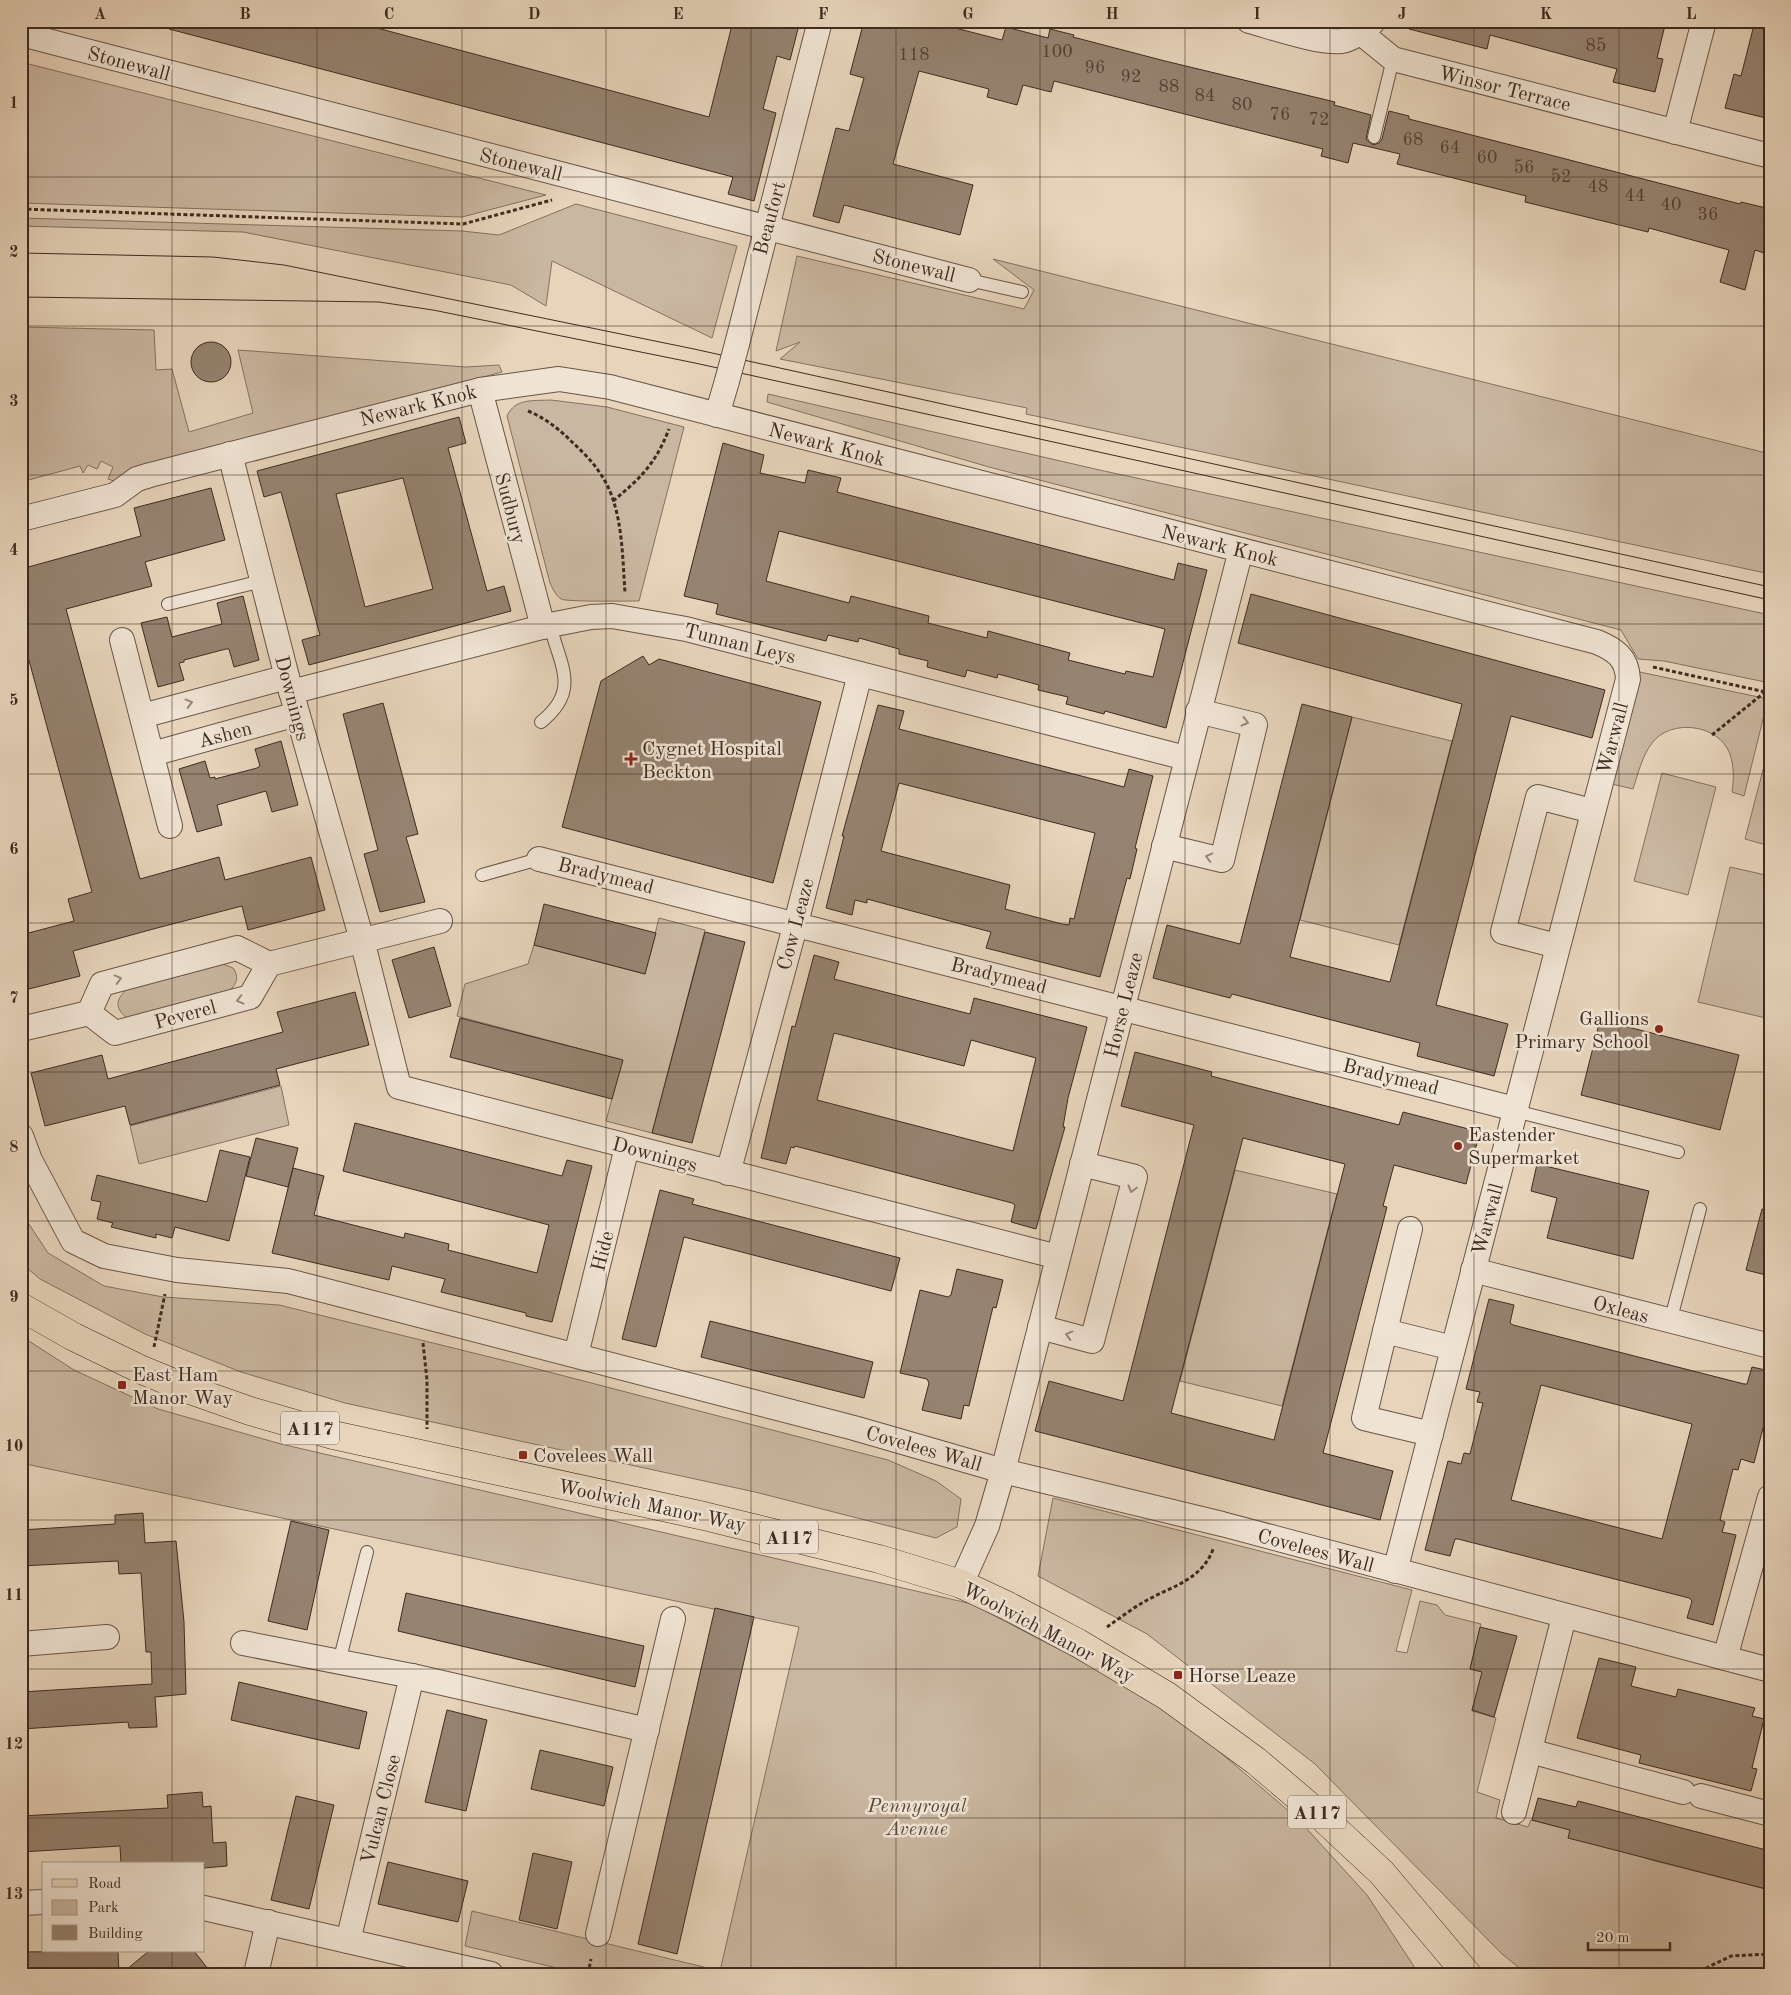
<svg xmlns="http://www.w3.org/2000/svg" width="1791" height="1995" font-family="'Old Standard TT',serif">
	<rect width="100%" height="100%" fill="#e7d4bb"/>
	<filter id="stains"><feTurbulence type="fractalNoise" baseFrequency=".004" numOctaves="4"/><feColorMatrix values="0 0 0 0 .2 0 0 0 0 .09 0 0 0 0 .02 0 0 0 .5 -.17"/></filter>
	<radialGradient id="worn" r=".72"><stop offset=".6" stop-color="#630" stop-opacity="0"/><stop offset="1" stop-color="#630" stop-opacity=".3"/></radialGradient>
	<g fill="#cab7a1" stroke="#847161">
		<polygon points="21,62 546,195 462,217 21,203"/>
		<polygon points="576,204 737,246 712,338 552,261 546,306 511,285 243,232 21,226 21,218 462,231 499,235"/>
		<polygon points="797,256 1024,309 1034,290 993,259 1770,454 1770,574 1026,414 1027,408 780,359 800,342 776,351"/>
		<polygon points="21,327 154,330 156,370 172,369 189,432 253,413 238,350 466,367 499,365 502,372 130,470 114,481 108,479 113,467 101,461 97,469 88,465 83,473 80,466 21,482"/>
		<polygon points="768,394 1104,471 1770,615 1770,683 1664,661 1638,659 1621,630 989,467 767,402"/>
		<path d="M551,400L607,407L684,427L639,601C627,601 566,602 561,599C556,596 553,589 550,583L507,416C515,398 533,401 551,400Z"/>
		<path d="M1635,671L1768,699L1744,796L1732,792C1734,779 1734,766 1730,754C1719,724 1671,718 1652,743C1642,756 1638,774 1633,789L1612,784Z"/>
		<polygon points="1352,717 1452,741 1399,945 1300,920"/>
		<polygon points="1770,743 1770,846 1745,839"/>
		<polygon points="1662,773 1716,787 1688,895 1634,881"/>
		<polygon points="1730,867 1770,876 1770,1019 1698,1002"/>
		<polygon points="659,918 705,930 652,1133 606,1121 622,1060 457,1016 465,984 528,964 534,945 645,974"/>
		<path d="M223,964L233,968C240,978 236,985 228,992L127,1018C114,1008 116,999 127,989Z"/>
		<polygon points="281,1086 289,1125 139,1164 130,1126"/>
		<polygon points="1235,1170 1337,1194 1282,1406 1180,1381"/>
		<polygon points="21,1212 48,1253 104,1286 163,1297 279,1305 518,1364 888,1460 936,1481 961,1499 957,1527 936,1538 755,1492 345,1403 241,1372 145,1334 40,1279 21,1263"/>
		<polygon points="21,1336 74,1370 158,1409 281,1444 972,1604 1087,1664 1187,1724 1297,1818 1367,1895 1419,1974 582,1974 465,1946 472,1911 720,1971 799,1627 21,1463"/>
		<polygon points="1053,1498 1412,1590 1396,1651 1407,1653 1420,1601 1437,1605 1445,1615 1481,1624 1470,1669 1483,1672 1472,1711 1496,1718 1477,1792 1500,1800 1496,1818 1528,1827 1531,1820 1567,1829 1651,1860 1770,1890 1770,1974 1527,1974 1502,1954 1315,1764 1147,1634 1038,1576"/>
	</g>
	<g fill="#968371" stroke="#3f2b21" fill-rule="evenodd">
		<polygon points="170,21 351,21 709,117 733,21 800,21 790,60 777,56 763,109 776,113 754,201 728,194 733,177 169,29"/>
		<polygon points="864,21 928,21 1002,40 1006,27 1048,38 1050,29 1074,35 1073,37 1165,61 1335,102 1334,105 1371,115 1366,139 1373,145 1379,143 1382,139 1389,111 1409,116 1409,119 1558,157 1740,204 1741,202 1766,208 1764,214 1770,215 1770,230 1764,253 1755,250 1745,290 1720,282 1729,250 1649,228 1648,232 1525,202 1526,196 1397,164 1400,154 1353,143 1348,163 1321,156 1323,149 1054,81 1051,92 1023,85 1017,105 987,97 989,89 919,71 893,164 973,185 960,235 844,205 839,223 813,216 836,128 849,131 864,78 850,74"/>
		<polygon points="1410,21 1666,21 1657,58 1663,59 1655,92 1613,82 1617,69 1490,35 1487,49 1409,29"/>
		<polygon points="1755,21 1770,21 1770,60 1764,82 1770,84 1770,106 1766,118 1725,108 1734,74 1741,76"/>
		<circle cx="211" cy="362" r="20"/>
		<path d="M459,417L466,443L448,448L487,591L504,586L511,611L309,665L302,640L320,635L281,492L264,497L257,471ZM403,478L433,589L365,607L336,494Z"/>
		<path d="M723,443L764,455L760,473L805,483L808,470L841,478L837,492L1174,580L1178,563L1207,570L1166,728L1105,711L1104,714L1066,704L1068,697L1038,690L1039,685L998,674L997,678L967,670L965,677L927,667L928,661L899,654V649L859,638L858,642L828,635L826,641L716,614L718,604L684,596ZM779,531L1165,629L1153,677L1126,671L1125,674L1068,660L1070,653L988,631L987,638L928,623L929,616L851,596L849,603L766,581Z"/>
		<polygon points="211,488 225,540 145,562 152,586 66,609 140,879 219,857 225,880 311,857 325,910 248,930 242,906 157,928 73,951 80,976 21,991 21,935 74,921 68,899 92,892 21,631 21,569 141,536 134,508"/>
		<polygon points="1251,594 1605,690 1592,738 1511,716 1436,1005 1508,1024 1494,1076 1417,1056 1420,1043 1232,994 1230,998 1153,978 1167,925 1240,944 1302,704 1352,717 1290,957 1390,982 1462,704 1238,643"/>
		<polygon points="243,596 259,660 234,667 229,649 226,649 184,660 184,662 179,663 184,680 158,687 141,623 167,617 172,637 222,624 217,603"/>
		<polygon points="643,656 649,665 659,659 821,702 773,883 562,827 601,681"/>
		<polygon points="383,703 418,834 406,837 425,902 380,912 364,854 378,850 343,714"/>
		<path d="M878,705L904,711L899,729L1124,787L1129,769L1153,776L1135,848L1137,849L1130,879L1127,878L1100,977L986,948L991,932L867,899V903L855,900L852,915L826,908L844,836H842ZM899,783L1095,833L1074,919L1070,918L1069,925L1062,924L1005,909L1010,885L881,851Z"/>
		<polygon points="281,741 298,805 272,812 266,791 217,805 222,825 197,832 179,769 205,761 210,778 215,777 215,779 257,768 260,766 255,749"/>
		<polygon points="544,904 656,933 645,974 534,945"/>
		<polygon points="705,932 745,942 692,1143 652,1133"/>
		<polygon points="434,947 451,1006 409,1018 392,960"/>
		<path d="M814,955L839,962L834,979L970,1014L974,998L1087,1027L1068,1098L1063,1127H1065L1036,1229L1011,1222L1015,1205L1012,1203L795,1146L794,1148L791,1147L786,1164L761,1158L792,1026L795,1027ZM834,1033L964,1066L971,1040L1036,1058L1013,1151L817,1100Z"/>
		<polygon points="355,992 369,1045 276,1069 280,1085 130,1125 125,1106 45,1126 31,1073 102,1055 108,1079 283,1032 277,1012"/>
		<polygon points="460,1018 623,1060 612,1099 450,1057"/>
		<polygon points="1600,1020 1739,1055 1720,1130 1581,1095"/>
		<path d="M1135,1052L1212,1072L1211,1076L1399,1125L1403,1112L1480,1132L1466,1184L1394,1165L1383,1206L1387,1207L1323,1453L1393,1471L1380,1520L1035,1431L1049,1381L1123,1401L1194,1125L1121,1106ZM1243,1138L1345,1164L1274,1440L1171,1413Z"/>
		<polygon points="355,1123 562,1176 567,1160 592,1166 552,1322 526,1316 526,1313 441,1292 445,1279 392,1266 389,1280 272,1253 293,1168 324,1176 314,1215 404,1238 405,1233 449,1244 448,1250 537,1273 549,1225 343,1171"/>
		<polygon points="256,1138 298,1148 288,1187 246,1176"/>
		<polygon points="220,1150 250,1157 229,1241 175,1227 172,1238 156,1234 156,1238 111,1227 113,1223 97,1219 101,1202 91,1200 97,1175 207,1202"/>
		<polygon points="1537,1164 1649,1191 1633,1259 1547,1238 1557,1198 1531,1191"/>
		<polygon points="660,1190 694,1199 692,1204 900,1258 891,1291 684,1237 656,1347 622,1339"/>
		<polygon points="1762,1209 1770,1210 1770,1276 1746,1270"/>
		<polygon points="957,1269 1003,1280 996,1308 993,1307 969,1406 964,1405 961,1419 922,1410 929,1383 927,1379 900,1373 920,1290 948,1297 951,1295"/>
		<path d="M1489,1299L1514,1305L1510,1323L1513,1325L1744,1384H1747L1752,1367L1770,1371V1401L1754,1463L1741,1459L1738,1470L1733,1469L1720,1520L1725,1522L1722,1532L1736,1535L1713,1625L1687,1618L1692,1601L1689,1598L1458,1539H1455L1450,1556L1425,1550L1448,1461L1461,1464L1464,1453L1470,1454L1483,1403L1477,1402L1480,1392L1466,1389ZM1541,1385L1692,1424L1662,1539L1511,1500Z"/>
		<polygon points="710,1321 873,1362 864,1398 701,1357"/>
		<polygon points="143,1513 145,1543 176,1541 184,1622 186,1694 155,1697 157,1727 129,1728 128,1722 21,1729 21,1692 152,1684 151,1652 146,1652 141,1573 119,1574 118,1561 21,1566 21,1530 115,1524 115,1515"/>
		<polygon points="291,1521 329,1530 307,1630 268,1621"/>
		<polygon points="406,1593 644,1646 635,1687 398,1631"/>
		<polygon points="715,1608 754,1617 677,1954 638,1944"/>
		<polygon points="1480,1627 1517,1636 1494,1717 1472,1710 1482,1672 1470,1669"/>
		<polygon points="1599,1658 1636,1667 1631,1686 1676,1697 1678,1689 1755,1708 1752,1716 1764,1719 1752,1768 1757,1769 1751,1791 1639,1763 1641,1755 1577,1738"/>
		<polygon points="239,1682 367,1712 359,1749 231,1720"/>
		<polygon points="447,1710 487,1720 466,1811 425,1802"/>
		<polygon points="540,1750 613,1767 604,1806 531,1789"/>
		<polygon points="202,1792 203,1807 211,1806 213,1843 226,1842 227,1866 204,1868 204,1864 121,1864 120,1846 21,1852 21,1816 168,1808 167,1795"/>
		<polygon points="296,1796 334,1805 309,1909 271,1900"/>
		<polygon points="1538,1798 1576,1807 1578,1801 1770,1851 1770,1890 1568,1838 1570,1830 1532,1820"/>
		<polygon points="533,1853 572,1862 557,1929 519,1920"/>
		<polygon points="388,1862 468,1881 458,1922 378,1904"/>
		<polygon points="118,1951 119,1974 21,1974 21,1952"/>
		<polygon points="149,1951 194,1951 212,1974 121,1974"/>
	</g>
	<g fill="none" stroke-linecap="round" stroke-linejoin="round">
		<defs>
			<g id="lane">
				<polyline points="1374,137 1393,59"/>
				<polyline points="969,280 1022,292"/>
				<polyline points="168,604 262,581"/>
				<path d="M541,722C581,690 560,666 550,625"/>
				<polyline points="482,875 539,859"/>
				<polyline points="1515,1111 1678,1152"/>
				<polyline points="1670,1322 1700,1209"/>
				<polyline points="339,1662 367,1552"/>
			</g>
			<g id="street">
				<path d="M1249,21C1272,27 1320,44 1342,41C1353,39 1363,30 1372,23"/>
				<polyline points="1361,33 1393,59 1770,156"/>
				<polyline points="21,34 969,280"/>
				<polyline points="1675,132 1704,21"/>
				<polyline points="737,344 820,21"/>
				<polyline points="480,390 543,627"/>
				<polyline points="717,415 727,381"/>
				<polyline points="230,454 287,677 362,940 399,1087 1058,1257"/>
				<path d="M21,519L115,495L137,479L150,475L480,390L559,379L610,387L1597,642C1616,650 1627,658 1628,679L1395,1571"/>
				<polyline points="122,640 170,826"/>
				<polyline points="291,692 550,625 591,617 612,616 686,629 1186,758"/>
				<polyline points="142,716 287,677"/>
				<polyline points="152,754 297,714"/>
				<polyline points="1164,846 1222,860 1255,725 1198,711"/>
				<polyline points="539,859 1515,1109"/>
				<polyline points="1557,946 1503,932 1538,797 1592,811"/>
				<polyline points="89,1013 102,984 237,948 269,964 440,921"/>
				<polyline points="89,1013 115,1033 250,997 269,964"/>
				<polyline points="21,1029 89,1013"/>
				<polyline points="21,1136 30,1160 73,1241 104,1256 177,1270 288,1281 854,1428 1003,1471 1222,1524 1770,1670"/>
				<polyline points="728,1173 796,923 860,674"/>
				<polyline points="1473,1270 1770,1346"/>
				<polyline points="1040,1327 1092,1341 1135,1177 1082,1164"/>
				<polyline points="1385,1331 1410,1229"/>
				<polyline points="576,1355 627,1147"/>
				<polyline points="1431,1434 1364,1418 1385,1331 1453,1348"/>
				<polyline points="961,1584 987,1526 1003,1471 1241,550"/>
				<polyline points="243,1643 412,1676 647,1730"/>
				<polyline points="21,1644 107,1637"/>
				<polyline points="1725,1658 1770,1497"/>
				<polyline points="1530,1751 1683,1792"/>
				<polyline points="1701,1796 1770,1814"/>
				<polyline points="1514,1812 1564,1617"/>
				<polyline points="21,1903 44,1902"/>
				<polyline points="204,1908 491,1974"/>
				<polyline points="598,1934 673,1619"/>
				<polyline points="348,1941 412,1676"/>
				<polyline points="256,1974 268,1922"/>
			</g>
			<polyline id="primary" points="21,1307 74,1337 142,1370 193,1391 250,1411 333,1435 704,1516 879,1559 961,1584 1008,1606 1078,1643 1167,1696 1256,1761 1322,1817 1382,1873 1467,1974"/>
		</defs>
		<use href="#lane" stroke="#695548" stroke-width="14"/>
		<use href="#street" stroke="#695548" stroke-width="26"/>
		<use href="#primary" stroke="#3f2b21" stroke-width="29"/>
		<g stroke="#3f2b21" stroke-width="3" stroke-dasharray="4 2.5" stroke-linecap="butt">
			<polyline points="21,209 463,224 552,200"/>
			<path d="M528,411C545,418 559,429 572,442C582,451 592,461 600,473C623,506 622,553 625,592"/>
			<path d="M613,501C641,478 656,463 669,429"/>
			<polyline points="1653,667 1770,693"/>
			<polyline points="1712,735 1765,692"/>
			<polyline points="423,1343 427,1380 427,1429"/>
			<polyline points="154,1347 165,1294"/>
			<path d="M1107,1627C1120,1618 1134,1607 1149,1599C1174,1586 1203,1578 1213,1549"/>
			<polyline points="588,1974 591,1959"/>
			<polyline points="1694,1974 1731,1956 1770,1954"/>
		</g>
		<use href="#lane" stroke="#efe3d3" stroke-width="12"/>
		<use href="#street" stroke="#efe3d3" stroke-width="24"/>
		<use href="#primary" stroke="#e7d4bb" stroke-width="28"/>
		<g stroke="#3f2b21" stroke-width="1">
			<polyline points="21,253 213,257 284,265 694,349 1770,587"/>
			<polyline points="21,297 379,302 433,310 695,363 1770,600"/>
		</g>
		<defs>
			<polyline id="street-bridge" points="727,381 737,344"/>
		</defs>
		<use href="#street-bridge" stroke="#695548" stroke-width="26" stroke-linecap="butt"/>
		<use href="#street-bridge" stroke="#efe3d3" stroke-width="24"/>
	</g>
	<defs><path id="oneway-chevron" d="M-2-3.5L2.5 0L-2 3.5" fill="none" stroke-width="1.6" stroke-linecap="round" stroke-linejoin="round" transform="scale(1.25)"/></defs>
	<g stroke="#97877a">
		<use href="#oneway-chevron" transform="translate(189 703) rotate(-15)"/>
		<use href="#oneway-chevron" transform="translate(1245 722) rotate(14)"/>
		<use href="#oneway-chevron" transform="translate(1209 857) rotate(-166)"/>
		<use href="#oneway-chevron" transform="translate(118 979) rotate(-15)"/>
		<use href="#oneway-chevron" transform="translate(240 1000) rotate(165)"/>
		<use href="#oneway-chevron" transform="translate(1132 1189) rotate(105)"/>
		<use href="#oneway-chevron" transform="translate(1069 1335) rotate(-165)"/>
	</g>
	<path fill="none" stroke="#3f2b21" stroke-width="1" stroke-opacity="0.55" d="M172,21V1864M317,21V1974M462,21V1974M606,21V1974M751,21V1974M896,21V1974M1040,21V1974M1185,21V1974M1330,21V1974M1474,21V1974M1619,21V1974M21,177H1770M21,326H1770M21,475H1770M21,624H1770M21,774H1770M21,923H1770M21,1072H1770M21,1221H1770M21,1371H1770M21,1520H1770M21,1669H1770M21,1818H1770M172,1951V1974"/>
	<g fill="#8f2418" stroke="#efe3d3" stroke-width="2">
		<path d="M628.5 751.5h5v5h5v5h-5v5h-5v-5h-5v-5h5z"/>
		<circle cx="1659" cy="1029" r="5"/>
		<circle cx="1458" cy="1146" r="5"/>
		<rect x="117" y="1380" width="10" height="10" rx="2.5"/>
		<rect x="518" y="1450" width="10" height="10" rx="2.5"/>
		<rect x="1173" y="1670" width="10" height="10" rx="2.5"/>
	</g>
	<g text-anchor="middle" stroke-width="5" stroke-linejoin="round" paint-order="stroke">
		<g font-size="18" fill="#554135">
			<text x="1596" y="51">85</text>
			<text x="1057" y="57">100</text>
			<text x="914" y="60">118</text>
			<text x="1095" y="73">96</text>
			<text x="1131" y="82">92</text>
			<text x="1169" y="92">88</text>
			<text x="1205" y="101">84</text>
			<text x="1242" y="110">80</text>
			<text x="1280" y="120">76</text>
			<text x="1319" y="125">72</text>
			<text x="1413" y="145">68</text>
			<text x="1450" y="153">64</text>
			<text x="1487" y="163">60</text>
			<text x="1524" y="173">56</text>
			<text x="1561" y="182">52</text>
			<text x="1598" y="192">48</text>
			<text x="1635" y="201">44</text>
			<text x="1671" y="210">40</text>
			<text x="1708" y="220">36</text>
		</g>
		<g fill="#efe3d3" stroke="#746256" stroke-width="1">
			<rect x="281" y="1411.5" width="58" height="33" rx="4"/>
			<rect x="760" y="1520.5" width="58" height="33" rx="4"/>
			<rect x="1288" y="1795.5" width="58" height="33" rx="4"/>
		</g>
		<g font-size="19" font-weight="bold" fill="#3f2b21">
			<text x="310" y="1435">A117</text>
			<text x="789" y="1544">A117</text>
			<text x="1317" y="1819">A117</text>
		</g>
		<g font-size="20" fill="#3f2b21" stroke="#efe3d3">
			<text transform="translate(129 63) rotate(15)" y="7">Stonewall</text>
			<text transform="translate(1505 88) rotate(14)" y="7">Winsor Terrace</text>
			<text transform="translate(521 164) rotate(14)" y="7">Stonewall</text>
			<text transform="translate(769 218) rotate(-75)" y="7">Beaufort</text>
			<text transform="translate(914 265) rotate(14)" y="7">Stonewall</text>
			<text transform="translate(418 405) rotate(-14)" y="7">Newark Knok</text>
			<text transform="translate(827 444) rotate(15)" y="7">Newark Knok</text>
			<text transform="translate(511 508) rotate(75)" y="7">Sudbury</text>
			<text transform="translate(1220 545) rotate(14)" y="7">Newark Knok</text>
			<text transform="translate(740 643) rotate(14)" y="7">Tunnan Leys</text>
			<text transform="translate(293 698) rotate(75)" y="7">Downings</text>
			<text transform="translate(225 734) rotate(-15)" y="7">Ashen</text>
			<text transform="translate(1612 738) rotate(-75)" y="7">Warwall</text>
			<text transform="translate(606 875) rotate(14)" y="7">Bradymead</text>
			<text transform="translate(795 924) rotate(-75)" y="7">Cow Leaze</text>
			<text transform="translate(999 975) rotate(14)" y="7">Bradymead</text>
			<text transform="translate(1123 1005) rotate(-76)" y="7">Horse Leaze</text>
			<text transform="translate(185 1014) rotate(-15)" y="7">Peverel</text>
			<text transform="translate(1391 1076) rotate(14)" y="7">Bradymead</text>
			<text transform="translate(655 1154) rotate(15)" y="7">Downings</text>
			<text transform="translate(1487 1219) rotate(-75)" y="7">Warwall</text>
			<text transform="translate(602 1251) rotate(-76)" y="7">Hide</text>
			<text transform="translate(1621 1309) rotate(15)" y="7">Oxleas</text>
			<text transform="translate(924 1448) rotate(16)" y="7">Covelees Wall</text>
			<text transform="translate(652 1505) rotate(12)" y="7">Woolwich Manor Way</text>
			<text transform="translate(1316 1550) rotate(15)" y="7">Covelees Wall</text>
			<text transform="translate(1049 1632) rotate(28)" y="7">Woolwich Manor Way</text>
			<text transform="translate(380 1809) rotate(-76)" y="7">Vulcan Close</text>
		</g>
		<g font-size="20" fill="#3f2b21" stroke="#efe3d3" text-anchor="start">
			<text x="642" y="755">Cygnet Hospital<tspan x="642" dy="23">Beckton</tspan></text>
			<text x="1649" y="1025" text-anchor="end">Gallions<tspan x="1649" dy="23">Primary School</tspan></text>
			<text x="1468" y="1141">Eastender<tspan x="1468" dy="23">Supermarket</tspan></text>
			<text x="132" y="1381">East Ham<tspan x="132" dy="23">Manor Way</tspan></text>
			<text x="533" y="1462">Covelees Wall</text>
			<text x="1188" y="1682">Horse Leaze</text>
		</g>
		<g font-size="20" font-style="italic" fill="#5b473b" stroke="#efe3d3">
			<text x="917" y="1812">Pennyroyal<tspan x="917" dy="23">Avenue</tspan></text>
		</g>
	</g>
	<rect width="1791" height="1995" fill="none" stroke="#e7d4bb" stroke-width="55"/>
	<rect x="42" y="1862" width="162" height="90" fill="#efe3d3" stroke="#a9998c"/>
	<rect x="52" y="1879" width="25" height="8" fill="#e7d4bb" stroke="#a9998c"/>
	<text x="88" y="1888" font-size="15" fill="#3f2b21">Road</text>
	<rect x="52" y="1900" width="25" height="15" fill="#cab7a1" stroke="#a9998c"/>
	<text x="88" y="1912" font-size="15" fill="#3f2b21">Park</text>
	<rect x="52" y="1925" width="25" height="15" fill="#968371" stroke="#a9998c"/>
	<text x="88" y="1938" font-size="15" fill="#3f2b21">Building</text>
	<path d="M1588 1942v8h82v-8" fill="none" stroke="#3f2b21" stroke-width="2.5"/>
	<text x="1596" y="1942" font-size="15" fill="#3f2b21" stroke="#efe3d3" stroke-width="4" paint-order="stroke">20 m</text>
	<rect x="28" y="28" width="1736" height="1940" fill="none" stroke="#3f2b21" stroke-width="2"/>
	<g font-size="16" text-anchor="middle" font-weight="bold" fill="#3f2b21">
		<text x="100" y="19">A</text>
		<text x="245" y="19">B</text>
		<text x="389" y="19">C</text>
		<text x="534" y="19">D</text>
		<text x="678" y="19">E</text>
		<text x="823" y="19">F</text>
		<text x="968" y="19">G</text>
		<text x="1112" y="19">H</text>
		<text x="1257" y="19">I</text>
		<text x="1402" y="19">J</text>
		<text x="1546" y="19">K</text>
		<text x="1691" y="19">L</text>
		<text x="14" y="108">1</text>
		<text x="14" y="257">2</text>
		<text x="14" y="406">3</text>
		<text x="14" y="555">4</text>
		<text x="14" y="705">5</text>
		<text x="14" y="854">6</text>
		<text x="14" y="1003">7</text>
		<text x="14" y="1152">8</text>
		<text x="14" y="1302">9</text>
		<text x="14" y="1451">10</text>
		<text x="14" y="1600">11</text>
		<text x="14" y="1749">12</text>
		<text x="14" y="1899">13</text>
	</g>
	<rect width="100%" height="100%" filter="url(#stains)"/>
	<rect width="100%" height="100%" fill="url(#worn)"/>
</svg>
